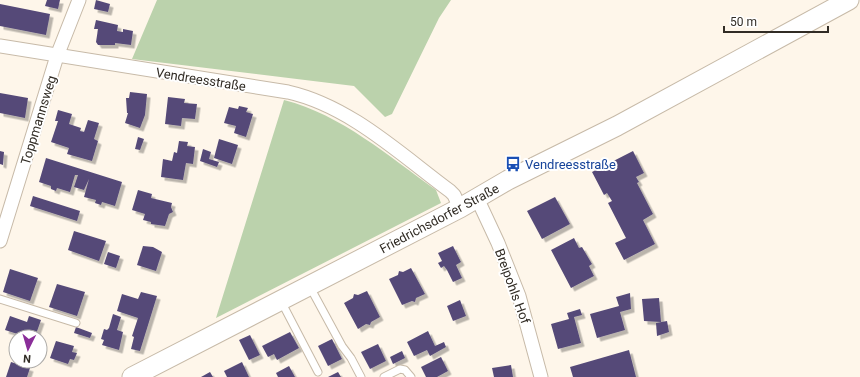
<svg xmlns="http://www.w3.org/2000/svg" width="860" height="377" font-family="Roboto,sans-serif">
	<defs>
		<filter id="shadow"><feDropShadow dx="3.5" dy="3.5" stdDeviation="0" flood-color="#0004"/></filter>
	</defs>
	<rect width="100%" height="100%" fill="#fef6ea"/>
	<g fill="#bbd2ac">
		<polygon points="157,0 451,0 439,18 392,114 385,117 354,86 132,59"/>
		<path d="M284,100C342,115 388,156 436,190L441,203L216,318Z"/>
	</g>
	<g fill="#554a78" filter="url(#shadow)">
		<polygon points="47,0 60,0 58,9 45,6"/>
		<polygon points="96,0 110,4 108,12 94,9"/>
		<polygon points="0,4 50,14 46,35 0,26"/>
		<polygon points="96,20 118,25 117,31 123,32 123,29 133,31 131,45 115,43 115,45 98,45 96,42 98,29 94,29"/>
		<polygon points="130,92 147,94 145,115 140,128 125,123 128,113 127,113 126,98 129,98"/>
		<polygon points="0,93 28,98 25,118 0,113"/>
		<polygon points="168,97 185,99 184,103 197,104 195,119 182,118 181,126 165,124"/>
		<polygon points="239,106 248,108 246,112 253,114 246,137 234,133 236,126 224,123 229,107 238,109"/>
		<polygon points="58,110 72,114 69,124 81,128 80,131 84,132 88,120 99,123 94,139 98,141 92,161 67,154 69,148 51,142 58,121 55,121"/>
		<polygon points="138,137 144,139 140,150 135,149"/>
		<polygon points="219,139 238,145 232,164 214,158"/>
		<polygon points="179,141 188,142 187,146 195,147 193,164 186,163 183,180 161,177 163,159 172,161 174,152 177,153"/>
		<polygon points="203,149 211,152 209,159 219,162 217,167 200,161"/>
		<polygon points="0,151 4,152 3,165 0,164"/>
		<polygon points="633,151 644,173 636,177 639,182 637,183 653,214 643,220 655,244 624,260 615,243 626,238 608,203 612,201 607,193 604,195 592,172"/>
		<polygon points="46,158 122,182 115,206 102,202 101,205 95,203 96,200 84,197 89,179 84,190 74,187 78,175 75,175 70,192 57,188 56,191 51,189 51,186 39,182"/>
		<polygon points="138,190 152,194 151,198 172,203 171,207 173,212 169,214 165,226 151,224 151,222 143,220 145,214 132,210"/>
		<polygon points="33,196 80,211 77,221 30,206"/>
		<polygon points="555,197 570,224 542,239 527,211"/>
		<polygon points="74,231 106,241 99,261 68,250"/>
		<polygon points="574,238 579,248 582,247 592,264 589,266 594,276 571,288 551,250"/>
		<polygon points="143,246 153,247 162,252 156,271 137,265"/>
		<polygon points="453,246 461,262 456,265 462,278 453,282 447,270 444,266 441,268 438,263 442,261 438,253"/>
		<polygon points="108,252 120,256 116,268 104,264"/>
		<polygon points="411,268 425,294 416,298 415,302 412,301 402,305 389,279 398,275 399,271 403,272"/>
		<polygon points="10,269 38,278 30,301 3,292"/>
		<polygon points="57,284 85,292 77,316 49,307"/>
		<polygon points="367,291 380,317 371,322 370,325 366,324 358,329 344,303 353,298 354,294 358,295"/>
		<polygon points="141,292 157,296 140,351 131,349 134,337 132,336 138,318 117,311 122,294 138,299"/>
		<polygon points="630,293 631,309 620,312 625,330 597,338 590,314 619,306 616,297"/>
		<polygon points="659,298 661,322 644,321 642,299"/>
		<polygon points="460,300 466,316 453,321 447,306"/>
		<polygon points="580,309 582,315 574,317 581,343 558,349 551,324 569,319 567,313"/>
		<polygon points="113,314 121,317 117,330 123,332 119,350 102,345 104,340 101,339 104,329 107,330 109,328"/>
		<polygon points="10,316 27,322 29,316 41,320 35,337 27,337 5,330"/>
		<polygon points="667,321 669,332 657,336 656,323"/>
		<polygon points="76,327 92,333 90,338 74,333"/>
		<polygon points="428,331 435,346 444,342 446,347 430,356 427,350 414,356 407,342"/>
		<polygon points="290,332 299,348 277,360 274,354 268,357 262,346"/>
		<polygon points="250,335 260,355 249,360 239,340"/>
		<polygon points="332,339 342,359 328,366 318,346"/>
		<polygon points="56,341 74,346 72,352 77,353 74,360 70,359 68,364 50,358"/>
		<polygon points="378,344 386,361 370,369 361,352"/>
		<polygon points="629,350 636,377 573,377 570,367"/>
		<polygon points="402,351 405,358 393,364 390,357"/>
		<polygon points="441,357 448,371 437,377 426,377 421,367"/>
		<polygon points="11,362 30,368 27,377 6,377"/>
		<polygon points="242,362 249,377 227,377 224,371"/>
		<polygon points="511,365 513,377 494,377 492,368"/>
		<polygon points="289,366 295,377 278,377 276,373"/>
		<polygon points="210,372 213,377 201,377"/>
		<polygon points="338,372 341,377 328,377"/>
	</g>
	<g fill="none" stroke-linecap="round" stroke-linejoin="round">
		<defs>
			<g id="lane">
				<polyline points="310,287 342,346 351,358 361,377"/>
				<polyline points="0,299 76,323"/>
				<polyline points="281,301 318,372"/>
				<polyline points="384,377 400,369 405,370 411,377"/>
			</g>
			<g id="street">
				<path d="M0,46L288,92C350,106 400,154 450,191L454,195L460,208"/>
				<polyline points="477,198 498,243 519,296 541,377"/>
				<polyline points="0,241 57,56 79,0"/>
			</g>
			<polyline id="secondary" points="132,377 460,208 508,180 617,126 849,0"/>
		</defs>
		<use href="#lane" stroke="#c7baa8" stroke-width="9"/>
		<use href="#street" stroke="#c7baa8" stroke-width="15"/>
		<use href="#secondary" stroke="#c7baa8" stroke-width="21"/>
		<use href="#lane" stroke="#fff" stroke-width="7"/>
		<use href="#street" stroke="#fff" stroke-width="13"/>
		<use href="#secondary" stroke="#fff" stroke-width="19"/>
	</g>
	<defs>
		<symbol id="bus-bare" viewBox="-9 -9 18 18"><path d="M-5-6H5V4H4V6H2V4H-2V6H-4V4H-5ZM-3.5-4V0h7V-4ZM-3.5 1.2v1.5H-2V1.2ZM2 1.2v1.5H3.5V1.2Z" fill="#1a4fb4" stroke="#fff" stroke-width="2.5" paint-order="stroke"/></symbol>
	</defs>
	<g fill-rule="evenodd">
		<use href="#bus-bare" x="502" y="153" width="22" height="22"/>
	</g>
	<g text-anchor="middle" stroke-width="4" stroke-linejoin="round" paint-order="stroke">
		<g font-size="13" fill="#312c25" stroke="#fff">
			<text transform="translate(201 79) rotate(9)" y="5">Vendreesstraße</text>
			<text transform="translate(38 120) rotate(-73)" y="5">Toppmannsweg</text>
			<text transform="translate(439 218) rotate(-28)" y="5">Friedrichsdorfer Straße</text>
			<text transform="translate(513 286) rotate(70)" y="5">Breipohls Hof</text>
		</g>
		<g font-size="13" fill="#164399" stroke="#fff" text-anchor="start">
			<text x="525" y="169">Vendreesstraße</text>
		</g>
	</g>
	<g transform="translate(28 349) rotate(185)"><circle r="19" fill="#ffffff" stroke="#adaba8"/>
	<path d="M0-3L7 15L0 10L-7 15Z" fill="#8a2e99"/>
	<text y="-6" font-size="11" font-weight="bold" text-anchor="middle" fill="#312c25">N</text>
	</g>
	<path d="M724 26v6h104v-6" fill="none" stroke="#312c25" stroke-width="2"/>
	<text x="730" y="26" font-size="12" fill="#312c25" stroke="#ffffff" stroke-width="3" paint-order="stroke">50 m</text>
</svg>
